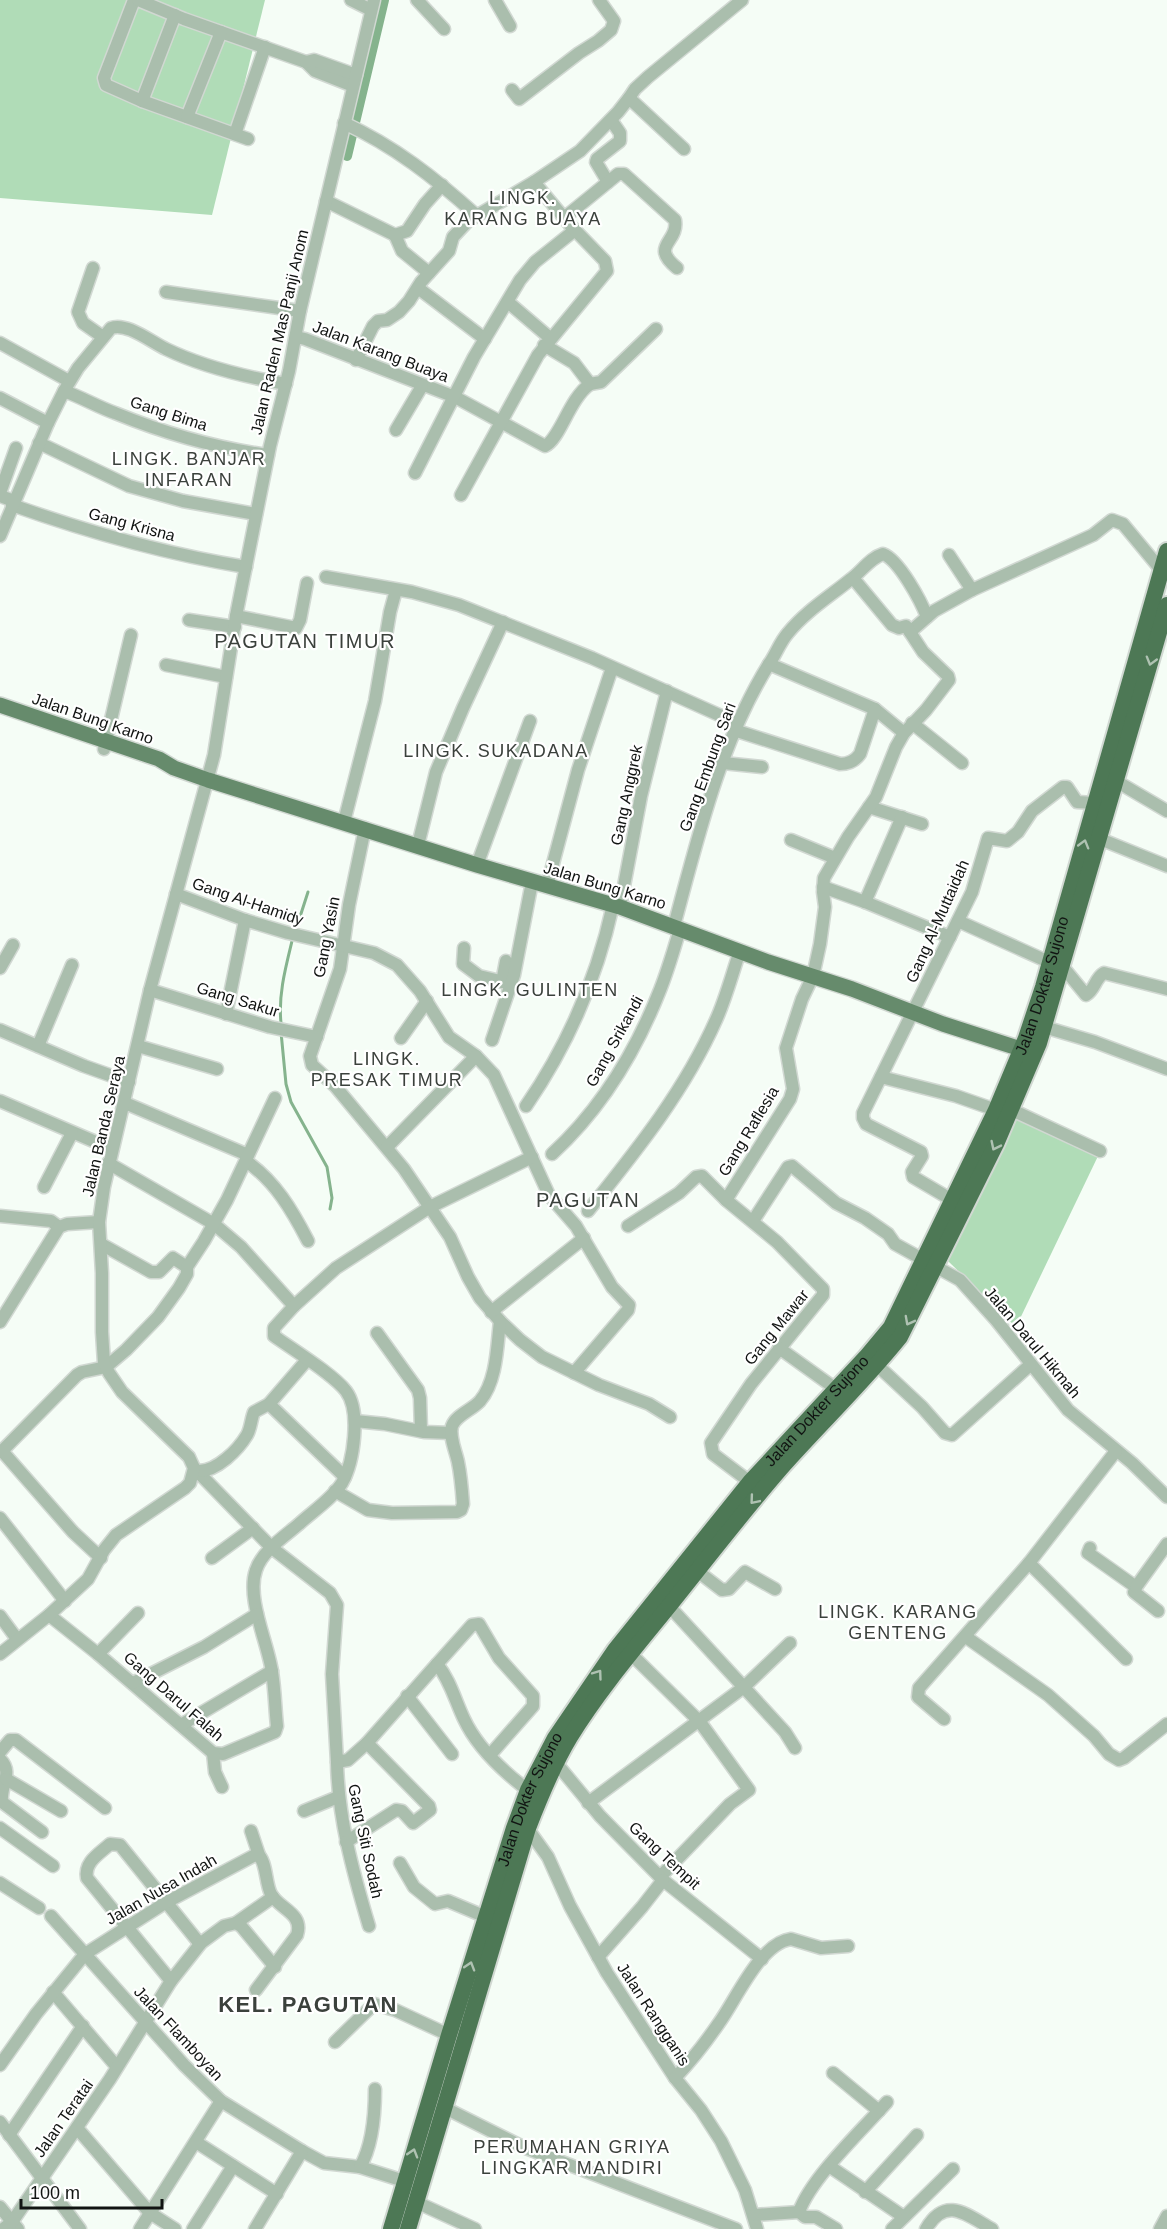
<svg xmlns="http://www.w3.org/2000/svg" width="1167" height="2229" font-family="Arial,sans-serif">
	<rect width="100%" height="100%" fill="#f5fdf6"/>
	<g fill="#b0dcb7">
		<polygon points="0,0 265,0 212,215 0,198"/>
		<polygon points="1016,1115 1099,1154 1016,1327 948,1261"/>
	</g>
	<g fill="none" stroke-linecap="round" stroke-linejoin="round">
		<g stroke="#85b38d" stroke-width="3">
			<polyline points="298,923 308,892"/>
			<path d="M281,1023C278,994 286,966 293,937"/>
			<polyline points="281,1032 286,1084 291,1102 327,1167 332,1198 330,1209"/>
		</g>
		<polyline stroke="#85b38d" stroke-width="10" points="347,156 384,0"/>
		<defs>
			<g id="minor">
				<polyline points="134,0 104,78 106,85 142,101 248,139"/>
				<polyline points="138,0 184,19 306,62 315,71 353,86"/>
				<polyline points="351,0 371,10"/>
				<polyline points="417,0 444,29"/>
				<polyline points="495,0 510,26"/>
				<polyline points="306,62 314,60 356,75"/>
				<polyline points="512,90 519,99 579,53 598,41 611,30 614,21 599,0"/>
				<polyline points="629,98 635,89 648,77 742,0"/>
				<polyline points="142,101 175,15"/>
				<polyline points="187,117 221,32"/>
				<path d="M344,123C394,146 435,178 476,215"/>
				<polyline points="235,134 265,47"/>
				<polyline points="608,182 596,162 597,159 620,141 620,133 611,120"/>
				<polyline points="326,201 395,235"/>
				<path d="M564,218L618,174H624L675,220C679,243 649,245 677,268"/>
				<polyline points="395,235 407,231 425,204 442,185"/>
				<polyline points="395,235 402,251 429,273"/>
				<polyline points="93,268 78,312 83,323 103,337"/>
				<polyline points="418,288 485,339"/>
				<polyline points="166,292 300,311"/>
				<polyline points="508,302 550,338"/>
				<path d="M296,337L305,339L455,397L545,446C560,439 569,399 590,384L574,363L544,345"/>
				<polyline points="0,343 69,381"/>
				<polyline points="356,360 373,326 378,321 387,320 399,312 409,301 421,282 449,251 453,237 468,221 534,182 580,151 618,112 629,98 684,149"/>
				<polyline points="590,384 601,382 656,329"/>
				<path d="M64,391C81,397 98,407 115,413C164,433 216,448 268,455"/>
				<polyline points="0,398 48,423"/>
				<polyline points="396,430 422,386"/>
				<polyline points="39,443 129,486 183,501 256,514"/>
				<polyline points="415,473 474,357 520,280 535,262 575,230"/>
				<polyline points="461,495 538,355 607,271 605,261 570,225 534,182"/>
				<polyline points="14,501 3,497 0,493 16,448"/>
				<path d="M12,505C88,532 166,554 246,567"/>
				<path d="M0,536L48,423L64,391L78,368L111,328C127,322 151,342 166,349C203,367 246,377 286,384"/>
				<polyline points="949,555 972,590"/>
				<polyline points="326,577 412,592 459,605 592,658 737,723"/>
				<polyline points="236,616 296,628 300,620 307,583"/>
				<polyline points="189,620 235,627"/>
				<polyline points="910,632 934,611 972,590 1093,535 1112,520 1123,524 1162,571"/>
				<polyline points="769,664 875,709 904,733"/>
				<polyline points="166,665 226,677"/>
				<polyline points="912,723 962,763"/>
				<path d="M734,730L840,764C849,764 855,761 860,754L875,709"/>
				<polyline points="104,749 131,635"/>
				<polyline points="723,763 762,767"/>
				<polyline points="1116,781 1167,811"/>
				<polyline points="869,807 922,824"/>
				<polyline points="344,822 375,701 390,612 396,590"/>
				<polyline points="365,828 349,905 340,969 310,1056 312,1065 335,1086 404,1169 450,1237 468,1277 480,1298 500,1321 520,1340 542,1357 599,1385 649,1404 670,1417"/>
				<polyline points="1100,839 1167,866"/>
				<polyline points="791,840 835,858"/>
				<polyline points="418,845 436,772 463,708 503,622"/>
				<polyline points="477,865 530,721"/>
				<polyline points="547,886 578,770 612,668"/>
				<polyline points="823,887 865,902 950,937"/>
				<polyline points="176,894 245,920 288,933 374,953 397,965 420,991 449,1037 476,1056 494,1075 549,1195 576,1226 612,1287 629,1305 628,1310 574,1373"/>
				<polyline points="865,902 902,817"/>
				<polyline points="620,907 641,796 667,691"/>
				<polyline points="958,921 1051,963"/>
				<path d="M674,926C698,837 720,743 769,664C776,654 780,642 788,633C806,611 829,597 851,579C862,571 870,558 883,554C899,560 921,601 927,617"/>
				<polyline points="464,948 463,964 479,976 512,984"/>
				<path d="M1063,967L1086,995C1095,990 1095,978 1104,973L1167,989"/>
				<polyline points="0,968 13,945"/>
				<polyline points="502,982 506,961"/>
				<polyline points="150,990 270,1027 317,1037"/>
				<polyline points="226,1014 245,920"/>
				<polyline points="1044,1027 1095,1042 1167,1069"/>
				<polyline points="0,1030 84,1066 129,1082"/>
				<polyline points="401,1038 427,1001"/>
				<polyline points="492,1040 514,975 532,882"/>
				<polyline points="38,1046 72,965"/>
				<polyline points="138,1046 217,1069"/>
				<polyline points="881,1077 956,1096 996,1110"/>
				<polyline points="0,1101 112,1149"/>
				<polyline points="125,1103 248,1155"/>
				<path d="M526,1106C568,1045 597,978 613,905"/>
				<polyline points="1012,1110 1100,1151"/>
				<polyline points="387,1147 476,1056"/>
				<path d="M552,1154C600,1110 636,1051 660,990C668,970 674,949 680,929"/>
				<path d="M246,1161C275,1181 292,1210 308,1241"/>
				<polyline points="108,1163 214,1224 241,1247 294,1306"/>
				<polyline points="44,1187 72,1133"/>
				<polyline points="726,1200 790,1099 793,1089 786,1048 802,999 813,976 820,944 825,907 823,892 824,878 848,837 876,797 896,747 904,733 926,710 949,680 948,676 923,652 906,626 899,628 892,625 853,578"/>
				<polyline points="952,1200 913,1177 912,1172 922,1156 921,1152 866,1124 863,1118 863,1113 972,892 988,838 1007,841 1018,832 1032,811 1063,787 1067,787 1077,802 1095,803"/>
				<path d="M588,1211C636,1151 684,1092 716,1020C726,998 732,974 740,951"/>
				<polyline points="0,1216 51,1221 59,1227"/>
				<polyline points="753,1221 788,1167 792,1166 836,1203 865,1218 888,1234 895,1244 960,1280 996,1320 1068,1410 1132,1463 1167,1497"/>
				<polyline points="628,1226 679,1193 696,1177 702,1176 726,1200 777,1242 823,1289 823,1295 751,1384 711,1443 713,1454 750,1482"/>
				<polyline points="101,1244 151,1272 159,1272 173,1258 187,1267"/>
				<polyline points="491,1312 584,1238"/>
				<polyline points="0,1322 59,1227 67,1224 99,1222"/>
				<polyline points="377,1333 418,1390 420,1398 421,1431"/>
				<polyline points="779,1348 836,1389"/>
				<polyline points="877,1365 922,1407 945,1433 952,1435 1030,1365"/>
				<polyline points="269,1404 345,1477"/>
				<polyline points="355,1421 385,1424 424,1432 451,1433"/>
				<path d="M194,1468L272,1548L330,1593L337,1605L332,1674L337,1762L348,1760L367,1743L437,1664C450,1680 455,1700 464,1719C478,1749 507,1775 533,1794"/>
				<path d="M199,1471C217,1471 238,1450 247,1435C251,1428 251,1419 254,1412L269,1404L307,1360"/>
				<path d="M335,1491L368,1510L392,1513L457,1512L461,1510L463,1504C462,1490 461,1476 458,1462C456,1452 449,1437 452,1426C456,1415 472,1410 480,1401C497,1381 497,1346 500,1321"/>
				<polyline points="0,1518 65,1601"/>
				<polyline points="1090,1548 1088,1553 1136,1587 1134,1592 1158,1611"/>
				<polyline points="101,1558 73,1532 2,1451 77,1375 82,1372 106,1367 126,1350 158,1317 179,1288 187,1274 187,1267 204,1241 227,1200 275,1098"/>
				<polyline points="212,1558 253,1528"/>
				<polyline points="1029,1563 1126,1659"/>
				<polyline points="696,1570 722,1590 729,1589 745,1572 775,1589"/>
				<polyline points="1136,1587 1167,1544"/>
				<polyline points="669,1606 785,1732 795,1748"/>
				<path d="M49,1615L98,1654L213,1753L223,1754L275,1732L277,1726C275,1708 275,1690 272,1672C268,1643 246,1598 256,1570C262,1551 285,1536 299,1524C313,1511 332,1499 342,1483C354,1462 361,1411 346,1391C333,1374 292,1349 274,1336V1328L294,1306L336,1268L430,1207L532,1157"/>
				<polyline points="0,1616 17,1639"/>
				<polyline points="966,1637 1048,1695 1094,1736 1109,1754 1119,1760 1124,1758 1167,1724"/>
				<polyline points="630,1653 700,1722 749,1790 730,1804 660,1877"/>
				<polyline points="0,1654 49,1615 88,1579 104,1550 116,1535 185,1488 190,1483 194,1468 189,1457 122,1392 109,1373 104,1363 102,1332 102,1273 99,1222 104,1187 150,990 214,755 236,616 270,446 289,371 300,311 374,0"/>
				<polyline points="98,1654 138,1613"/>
				<polyline points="437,1664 472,1625 479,1624 499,1658 533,1696 533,1706 490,1755"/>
				<polyline points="133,1683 204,1647 257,1614"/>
				<polyline points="407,1696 452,1754"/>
				<polyline points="944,1719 918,1697 919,1688 1029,1563 1116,1451"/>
				<polyline points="181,1725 272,1671"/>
				<polyline points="0,1752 10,1740 16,1740 105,1808"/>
				<polyline points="213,1753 215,1772 222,1787"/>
				<path d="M0,1759C14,1773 0,1785 2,1802L42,1832"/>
				<path d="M337,1762C338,1818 353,1872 369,1926"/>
				<polyline points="557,1764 600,1816 663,1880 762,1959"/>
				<polyline points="6,1779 61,1811"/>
				<polyline points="588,1803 744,1687 790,1643"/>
				<polyline points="304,1811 338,1797"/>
				<polyline points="525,1825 548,1857 570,1906 607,1973 675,2078 701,2110 721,2141 745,2190 757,2229"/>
				<polyline points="0,1828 53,1866"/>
				<polyline points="251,1831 259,1855"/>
				<polyline points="346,1842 396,1810 402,1811 413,1823 430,1810 429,1806 367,1743"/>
				<polyline points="400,1863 414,1887 435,1904 448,1901 486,1917"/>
				<polyline points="0,1883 39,1908"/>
				<polyline points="51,1916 184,2065 221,2101 302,2151 324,2163 360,2167 404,2181"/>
				<polyline points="236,1923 273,1897"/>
				<polyline points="598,1957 642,1907 663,1880"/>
				<path d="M171,1981L87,1878C84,1862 99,1854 110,1844L120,1845L200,1944"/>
				<polyline points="53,1992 117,2067"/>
				<polyline points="335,2042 374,2004 395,2010 449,2035"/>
				<path d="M0,2065L36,2014L85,1954L165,1903L257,1854C267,1860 265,1883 271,1894C279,1909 304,1913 297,1935L256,1990"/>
				<polyline points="833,2073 879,2111"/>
				<path d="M675,2078C691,2061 706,2042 719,2023C736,2000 760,1943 791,1939L821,1948L848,1946"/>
				<polyline points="445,2108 523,2147 736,2229"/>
				<polyline points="0,2122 80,2229"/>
				<polyline points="77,2128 150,2213 175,2229"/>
				<polyline points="9,2135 83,2026"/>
				<polyline points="196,2142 277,2194"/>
				<polyline points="829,2166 904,2217"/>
				<path d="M360,2167C373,2145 375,2114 375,2089"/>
				<polyline points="865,2192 917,2135"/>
				<polyline points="416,2202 475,2229"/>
				<polyline points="0,2207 18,2229"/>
				<path d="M799,2212C811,2178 862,2130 887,2102"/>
				<polyline points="754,2215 799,2212 805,2217 816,2217 836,2229"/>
				<polyline points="3,2229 12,2222 110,2079 171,1981 201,1943 224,1926 236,1923 241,1926 275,1967"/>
				<polyline points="140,2229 221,2101"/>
				<polyline points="193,2229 233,2166"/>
				<polyline points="255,2229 302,2151"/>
				<polyline points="892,2229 953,2169"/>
				<path d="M926,2229C946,2195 967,2215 992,2229"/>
				<polyline points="1160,2229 1167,2216"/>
			</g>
			<polyline id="major" points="0,705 159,759 174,768 208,780 477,865 620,907 768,962 852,989 943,1024 1021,1049"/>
			<g id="highway">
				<path id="s1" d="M391,2229L449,2035L514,1828L528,1790L555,1738L615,1650L750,1482L866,1357L891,1327L996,1110L1026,1038L1043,987L1167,551"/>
				<path d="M408,2229L528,1828C540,1797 553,1765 570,1737C599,1690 635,1648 669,1606C706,1560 742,1513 781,1468C820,1424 863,1383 900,1337L996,1144L1039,1043L1167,605"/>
			</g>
		</defs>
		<use href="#minor" stroke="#d1d8d2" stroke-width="15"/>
		<use href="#major" stroke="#d1d8d2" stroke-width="18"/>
		<use href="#highway" stroke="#d1d8d2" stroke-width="20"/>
		<use href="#minor" stroke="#aabead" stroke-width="12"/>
		<use href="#major" stroke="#668b6c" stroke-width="15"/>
		<use href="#highway" stroke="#4d7855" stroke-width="16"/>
	</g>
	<defs><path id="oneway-chevron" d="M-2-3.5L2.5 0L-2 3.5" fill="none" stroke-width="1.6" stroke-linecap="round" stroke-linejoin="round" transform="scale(1.5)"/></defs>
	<g stroke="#afc2b2">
		<use href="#oneway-chevron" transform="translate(1151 661) rotate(106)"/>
		<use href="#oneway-chevron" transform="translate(1084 844) rotate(-74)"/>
		<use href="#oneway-chevron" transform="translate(995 1146) rotate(116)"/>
		<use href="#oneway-chevron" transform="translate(909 1321) rotate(118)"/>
		<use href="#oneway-chevron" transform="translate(754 1500) rotate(130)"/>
		<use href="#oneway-chevron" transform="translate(598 1674) rotate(-54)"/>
		<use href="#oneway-chevron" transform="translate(470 1966) rotate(-73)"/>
		<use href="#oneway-chevron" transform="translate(413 2153) rotate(-73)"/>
	</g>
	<g text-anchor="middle" stroke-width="4.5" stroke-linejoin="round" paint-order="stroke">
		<g font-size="16" fill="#111412" stroke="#fff">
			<text transform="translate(279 332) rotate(-77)" y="6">Jalan Raden Mas Panji Anom</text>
			<text transform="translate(381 351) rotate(21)" y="6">Jalan Karang Buaya</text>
			<text transform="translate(169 413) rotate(18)" y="6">Gang Bima</text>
			<text transform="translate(132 524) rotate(15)" y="6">Gang Krisna</text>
			<text transform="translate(93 718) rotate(19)" y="6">Jalan Bung Karno</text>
			<text transform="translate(707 767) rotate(-70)" y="6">Gang Embung Sari</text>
			<text transform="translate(626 795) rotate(-78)" y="6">Gang Anggrek</text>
			<text transform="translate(605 885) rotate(17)" y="6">Jalan Bung Karno</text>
			<text transform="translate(248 901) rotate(19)" y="6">Gang Al-Hamidy</text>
			<text transform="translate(937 921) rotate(-66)" y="6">Gang Al-Muttaidah</text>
			<text transform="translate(326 937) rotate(-79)" y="6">Gang Yasin</text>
			<text dy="6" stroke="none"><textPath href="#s1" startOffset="1424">Jalan Dokter Sujono</textPath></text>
			<text transform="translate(238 999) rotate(17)" y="6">Gang Sakur</text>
			<text transform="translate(614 1041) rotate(-61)" y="6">Gang Srikandi</text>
			<text transform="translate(103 1126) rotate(-77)" y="6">Jalan Banda Seraya</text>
			<text transform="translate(748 1131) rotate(-59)" y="6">Gang Raflesia</text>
			<text transform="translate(776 1327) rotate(-51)" y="6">Gang Mawar</text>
			<text transform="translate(1033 1342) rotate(50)" y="6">Jalan Darul Hikmah</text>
			<text dy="6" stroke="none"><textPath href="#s1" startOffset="938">Jalan Dokter Sujono</textPath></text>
			<text transform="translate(174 1696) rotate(41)" y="6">Gang Darul Falah</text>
			<text dy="6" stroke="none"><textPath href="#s1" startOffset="452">Jalan Dokter Sujono</textPath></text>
			<text transform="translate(366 1841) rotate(78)" y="6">Gang Siti Sodah</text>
			<text transform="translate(665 1855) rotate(43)" y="6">Gang Tempit</text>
			<text transform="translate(161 1889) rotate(-30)" y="6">Jalan Nusa Indah</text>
			<text transform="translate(654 2014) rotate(57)" y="6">Jalan Rangganis</text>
			<text transform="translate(179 2033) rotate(47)" y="6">Jalan Flamboyan</text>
			<text transform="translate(63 2118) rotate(-55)" y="6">Jalan Teratai</text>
		</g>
		<g font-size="18" letter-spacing="1.5" fill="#3b413c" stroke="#fff">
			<text x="523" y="204">LINGK.<tspan x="523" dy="21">KARANG BUAYA</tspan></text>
			<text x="189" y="465">LINGK. BANJAR<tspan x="189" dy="21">INFARAN</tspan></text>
			<text x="496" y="757">LINGK. SUKADANA</text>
			<text x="530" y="996">LINGK. GULINTEN</text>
			<text x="387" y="1065">LINGK.<tspan x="387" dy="21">PRESAK TIMUR</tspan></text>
			<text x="898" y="1618">LINGK. KARANG<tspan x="898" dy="21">GENTENG</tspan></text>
			<text x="572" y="2153">PERUMAHAN GRIYA<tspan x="572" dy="21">LINGKAR MANDIRI</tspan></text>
		</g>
		<g font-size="20" letter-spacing="1.5" fill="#3b413c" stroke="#fff">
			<text x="305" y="648">PAGUTAN TIMUR</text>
			<text x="588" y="1207">PAGUTAN</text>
		</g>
		<g font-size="22" font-weight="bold" letter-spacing="1.5" fill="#3b413c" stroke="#fff">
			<text x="308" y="2012">KEL. PAGUTAN</text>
		</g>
	</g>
	<path d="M21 2199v9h141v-9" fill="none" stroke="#111412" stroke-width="3"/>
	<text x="30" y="2199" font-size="18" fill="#111412" stroke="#ffffff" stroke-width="4.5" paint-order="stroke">100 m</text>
</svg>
